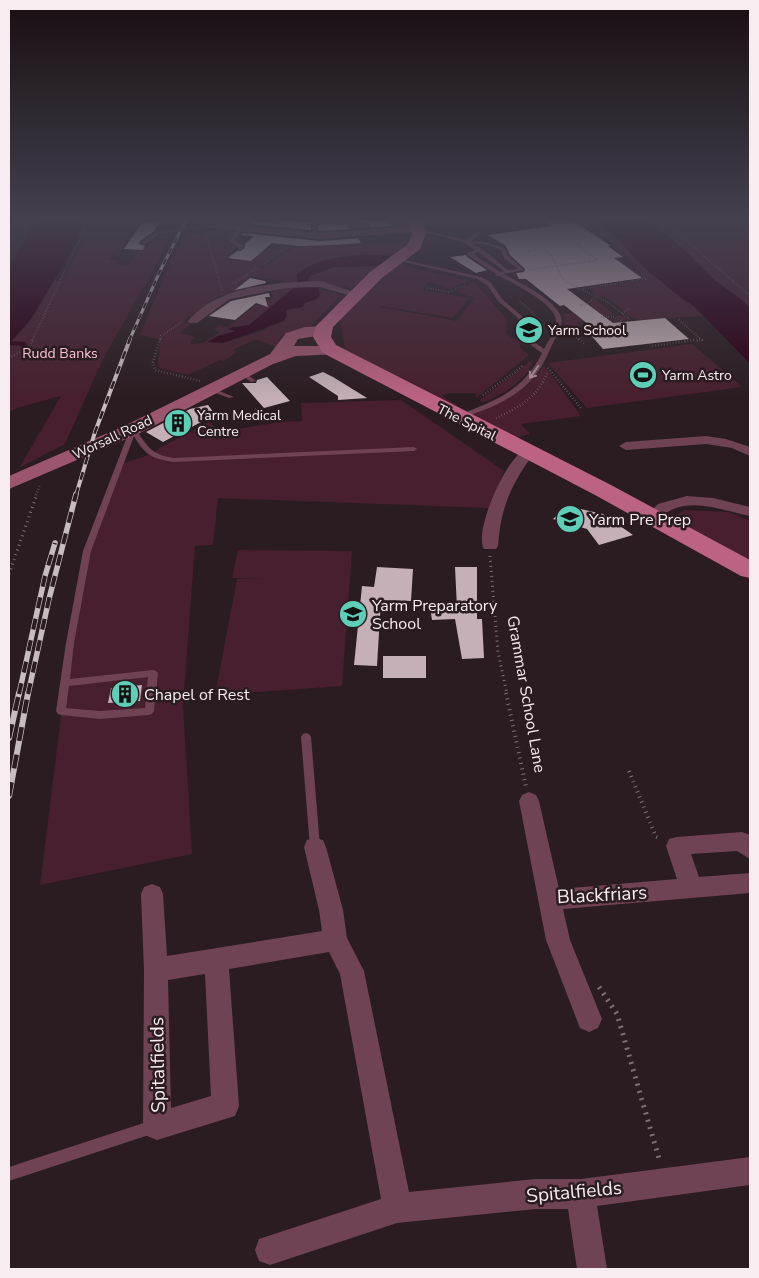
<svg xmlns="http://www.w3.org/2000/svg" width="759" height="1278" font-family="'Nunito Sans',sans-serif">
	<rect width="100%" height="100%" fill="#2b1c21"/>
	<g fill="#471f2e">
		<path d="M88,220H161L141,221L140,231H133L121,243L127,244L124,248H117L109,260H120L117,265H129L139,250H144C151,241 161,235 173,234L102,361L65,444L19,468L61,396L20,407L9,412V344L31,319L54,281H62L81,244Z"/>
		<polygon points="511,220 524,224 600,224 617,238 641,265 695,307 703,316 644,320 630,317 610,299 596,295 591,289 646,280 625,254 604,236 541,231 537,228 516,232 514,232 513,226 476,227 496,221"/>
		<polygon points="650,220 750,220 750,308 741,299 713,279 689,254"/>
		<path d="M212,230L236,231L228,242L237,247L226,259L252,262L256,258L251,257L253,245L265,250L279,249L283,244L276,237L280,234L302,237L256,268L260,269L297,245L312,247L325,244L327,247L370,243L394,245L407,242C404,247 399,253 393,254C362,262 323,251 297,274V283L251,276L239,286L263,287L216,297L183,322L190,325L179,333L196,337L191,341V344L203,343L220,332L215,330L218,325L228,327L256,305L262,306L274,296L271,293C278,287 286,285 295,288L249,325L230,328L229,329L237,331L218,336L208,342H226L263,331L286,313V310L300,308L306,302L315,300L321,290L343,295L311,326L282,335L276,347L255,339L233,350L237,352L224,361L220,360L188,375L159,368L158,362L161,340L140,335L172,259L186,234L204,233Z"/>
		<polygon points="402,263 408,263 405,266 425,271 429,268 435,269 431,272 469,281 473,279 451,289 429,282 422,290 469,298 453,318 381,306 386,300 380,307 457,321 474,298 455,291 474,282 507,319 506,334 521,343 519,347 529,355 476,398 475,393 450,393 442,396 462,409 460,410 345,350 340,320 384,277"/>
		<polygon points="350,265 377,266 352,288 345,286 342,289 334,287 336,285 309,283 308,279 310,276 333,267"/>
		<polygon points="595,299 616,316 623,315 627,318 623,322 614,315 606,317 589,305"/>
		<polygon points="573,313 583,320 612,318 619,322 615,323 611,319 577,322 580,326 564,326 563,314"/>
		<polygon points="692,344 742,387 587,408 548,363"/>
		<path d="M533,359C530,380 499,396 482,403L480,400Z"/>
		<path d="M544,365L581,416L521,424L530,434L510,439L469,416C499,404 526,394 544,365Z"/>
		<polygon points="401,400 504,471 489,508 218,498 213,545 195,546 183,705 192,854 40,885 70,643 87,551 121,464 152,454 161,447 210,422 219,432 280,422 302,421 301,403"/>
		<polygon points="684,510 728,512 750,521 750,562 671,519"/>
		<polygon points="238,550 352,551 342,686 215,695 237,579 266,579 232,578"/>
	</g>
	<g fill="#2c0013">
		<polygon points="35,220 85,220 78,240 31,319 9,344 9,268"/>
		<polygon points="596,220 649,220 689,254 713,279 741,299 750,308 750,364 695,307 681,298 641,265 617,238"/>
		<path d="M394,254L377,266L333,267L310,276L308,279L310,285L318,288L320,296L315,300L305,303L303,307L286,310L287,316L284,321L223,343L208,342L218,336L236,331L228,329L230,328L249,325L297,285V274C320,254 365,255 394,254Z"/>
	</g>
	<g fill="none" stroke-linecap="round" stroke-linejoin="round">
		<polyline stroke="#2c0013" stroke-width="4" points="9,343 24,344"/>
	</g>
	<g fill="#c4b0b6">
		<polygon points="280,220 296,220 296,223 311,223 311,230 251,224 253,222 279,224"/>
		<polygon points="365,220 390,220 391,226 371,227 366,223 356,223"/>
		<polygon points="547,220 572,220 611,246 608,246 623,257 614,258 642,278 567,289 613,323 665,318 689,339 603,349 589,333 598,332 564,305 560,306 526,279 519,279 516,273 524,272 525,269 510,255 506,246 488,235 551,226"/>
		<polygon points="160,221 154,231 140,241 139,244 145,246 143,250 124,249 142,223"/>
		<polygon points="350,223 347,227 351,229 318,231 319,225"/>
		<polygon points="243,233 319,241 364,238 358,238 361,243 335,245 300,246 272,243 251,261 228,258 237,251 241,251 245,247 245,244 254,236 241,235"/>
		<polygon points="466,255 467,257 487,270 476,273 450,257"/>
		<polygon points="250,278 265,281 266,283 235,290"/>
		<polygon points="269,293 270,297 265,297 268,307 256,303 235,320 209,316 231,301"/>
		<polygon points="323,372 333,377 367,398 338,400 338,396 309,377"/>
		<polygon points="267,377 290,401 264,408 242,383 256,383 257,380"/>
		<polygon points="208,405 217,417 205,420 163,442 146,432 190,409"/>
		<polygon points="567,506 603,514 633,535 599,545 587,529 553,519"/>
		<polygon points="377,567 413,569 411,601 381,600 377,666 354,665 362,586 374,587"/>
		<polygon points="455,567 477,567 477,619 482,619 484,658 462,659 455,619 432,620 430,607 457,608"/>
		<rect x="383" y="656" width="43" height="22"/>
		<polygon points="142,685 140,701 108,703 111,688"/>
	</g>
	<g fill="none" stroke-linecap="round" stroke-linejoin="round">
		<g stroke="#7c6f73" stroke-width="2" stroke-dasharray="0.5 2" stroke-linecap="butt">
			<polyline points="515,220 546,225 599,224 596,220"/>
			<polyline points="663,220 750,296"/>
			<polyline points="206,234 222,290"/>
			<polyline points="9,246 22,220"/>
			<polyline points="528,251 539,249 549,252 564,281 606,301 629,318 627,323 615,325"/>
			<polyline points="452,258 460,263"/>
			<polyline points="530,270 598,260 575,243 581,242"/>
			<polyline points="235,283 292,245"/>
			<polyline points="426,288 449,292 465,285"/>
			<polyline points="583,289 645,279 616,258"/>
			<path d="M520,302C533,311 541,320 538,337"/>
			<polyline points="580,305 587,304 595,297"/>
			<polyline points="622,313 629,309"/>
			<polyline points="601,317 614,317 623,323"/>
			<polyline points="679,320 702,340 697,341"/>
			<polyline points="566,334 585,332"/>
			<polyline points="573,334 580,341"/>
			<polyline points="32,341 84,230 86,220"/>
			<polyline points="160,341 161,336 182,322"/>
		</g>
		<g stroke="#7c6f73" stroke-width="2.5" stroke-dasharray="0.5 2.5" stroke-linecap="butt">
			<polyline points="160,339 153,362 155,370 200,381"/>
			<polyline points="579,339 585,345"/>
			<polyline points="652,346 701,339"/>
			<polyline points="9,358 29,347 33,339"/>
			<polyline points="548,368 581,408"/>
			<polyline points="483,395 524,365"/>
			<polyline points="255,409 260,408"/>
			<path d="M496,418C518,408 538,397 547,373"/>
			<polyline points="36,495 40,485"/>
		</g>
		<g stroke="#7c6f73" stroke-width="3" stroke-dasharray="1 4" stroke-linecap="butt">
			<polyline points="490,556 498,652 507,694"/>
			<polyline points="9,574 37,494"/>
		</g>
		<g stroke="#7c6f73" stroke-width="4" stroke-dasharray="1 4.5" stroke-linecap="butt">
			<polyline points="506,693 526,787"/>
			<polyline points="629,771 656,837 661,839"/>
		</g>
		<polyline stroke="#7c6f73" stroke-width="5" stroke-dasharray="2 5.5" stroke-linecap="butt" points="599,987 617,1014 660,1162"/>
		<g fill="#6f4353" fill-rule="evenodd">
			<polygon points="335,220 363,220 361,221 317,223 316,236 312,237 313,221"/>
			<polygon points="207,224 209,226 159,234 145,244 141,243 156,232"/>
			<polygon points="351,225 366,225 369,228 367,229 364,227 349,227"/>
			<polygon points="239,228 243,229 234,241 244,246 240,250 238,249 239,247 229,241"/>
			<path d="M417,231H428L466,240L476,232H480V234L471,241L485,242L505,248L508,256L524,270L504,274C520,283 551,297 560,314C565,324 557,334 553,343C548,353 544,364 537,373C519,398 486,411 458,419L456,418V416C494,401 523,392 542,353L518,336V318L498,301L487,285L477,279L396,260V258L481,277L491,283L502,299L524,318L523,334L544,349C548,341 556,331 556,321C556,304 513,283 499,276H495L496,274L468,255V253L475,250L465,243L428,233H417ZM472,244H484L501,250L504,258L518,269L508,270L482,249ZM478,252L504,271L500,272L473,254Z"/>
			<polygon points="240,372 244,372 256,381 251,382 240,374"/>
			<polygon points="208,388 212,388 234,397 229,398 208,390"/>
			<path d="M133,427L135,428C147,446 151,455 174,458L414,447L417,449L414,451L174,462C152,459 145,455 134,436L91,551L74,643L70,679L153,670L156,671L158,673L154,711L152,714L149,715L100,719L61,715L58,714L56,711L66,643L83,551L130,429ZM148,677L145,708L100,711L66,708L69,686Z"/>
			<polygon points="306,733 309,734 311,737 320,847 319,850 315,852 311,850 310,847 301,737 303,734"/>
			<polygon points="156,1119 161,1121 163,1126 161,1131 9,1181 9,1167"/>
		</g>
		<g fill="#6f4353" fill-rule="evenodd">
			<polygon points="207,222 319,233 418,226 422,229 418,232 319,239 204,227 203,225"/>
			<path d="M321,281L360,294L355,297L320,287L285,288L230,299L197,323H189L188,321C217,286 278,282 321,281Z"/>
			<polygon points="706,436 726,439 750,447 750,456 732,448 706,444 626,450 619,446 626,442"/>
			<path d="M527,449L534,453C511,485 501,506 498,546L496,549H484C473,532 507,454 527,449Z"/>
			<path d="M687,496L713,498L750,507V516C719,510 687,494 659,518H649L647,515L658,504Z"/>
			<polygon points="529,792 536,795 539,801 559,889 677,879 666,846 669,839 677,837 742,832 750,835 750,859 737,851 691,854 699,877 750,873 750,893 563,909 570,940 602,1019 598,1028 589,1032 580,1028 546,940 519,801 522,795"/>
			<path d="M315,838L323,840L326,847L343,910L347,938L364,971L409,1192L536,1179H581L750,1157V1185L597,1206L607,1269H577L568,1209H536L397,1223L270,1265L259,1261L255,1250L259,1239L381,1199L340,974L329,952L229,969L239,1106L235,1116L157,1140L147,1136L143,1126L144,970L141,894L144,887L152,884L160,887L163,894L167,956L322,931L319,910L304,847L307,840ZM205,974L211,1096L171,1108L168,980Z"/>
		</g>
		<polygon fill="#9b556e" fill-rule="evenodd" points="323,326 329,328 331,331 329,334 298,339 294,346 332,346 338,348 340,351 338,354 296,356 273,364 140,433 9,489 9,476 126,425 270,354 286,333 305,327"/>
		<polygon fill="#bc6283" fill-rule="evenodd" points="408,220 422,220 426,234 420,249 382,278 333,327 331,337 336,345 611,485 750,560 750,578 741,576 595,495 323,353 313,337 316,326 370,272 408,244 412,234"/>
		<defs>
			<polyline id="rail-far3" points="129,341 160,271 186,220"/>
			<polyline id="rail-far2" points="76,495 95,432 130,339"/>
			<g id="rail-far1">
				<polyline points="19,694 45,576 55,543"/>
				<polyline points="28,694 49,599 76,494"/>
			</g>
			<g id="rail">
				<polyline points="9,738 19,693"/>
				<polyline points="9,796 28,693"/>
			</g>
		</defs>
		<use href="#rail-far3" stroke="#c7bcbf" stroke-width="3"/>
		<use href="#rail-far2" stroke="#c7bcbf" stroke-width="4"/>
		<use href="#rail-far1" stroke="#c7bcbf" stroke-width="5.5"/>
		<use href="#rail" stroke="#c7bcbf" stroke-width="6"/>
		<use href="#rail-far3" stroke="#2b1c21" stroke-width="2" stroke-dasharray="6" stroke-linecap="butt"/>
		<use href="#rail-far2" stroke="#2b1c21" stroke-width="2.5" stroke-dasharray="8" stroke-linecap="butt"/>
		<use href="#rail-far1" stroke="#2b1c21" stroke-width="4" stroke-dasharray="11" stroke-linecap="butt"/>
		<use href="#rail" stroke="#2b1c21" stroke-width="4.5" stroke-dasharray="14" stroke-linecap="butt"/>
	</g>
	<defs><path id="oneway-shaft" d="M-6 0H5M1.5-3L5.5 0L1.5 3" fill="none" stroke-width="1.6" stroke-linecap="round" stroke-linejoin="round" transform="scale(1.25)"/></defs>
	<use stroke="#ac909a" href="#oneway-shaft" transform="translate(534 372) rotate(125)"/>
	<linearGradient id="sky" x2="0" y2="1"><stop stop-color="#180f12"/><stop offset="0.55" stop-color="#44404e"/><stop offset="1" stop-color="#44404e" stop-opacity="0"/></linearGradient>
	<rect width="759" height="399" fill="url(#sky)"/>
	<defs>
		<symbol id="school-disc" viewBox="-11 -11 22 22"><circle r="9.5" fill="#5eceb7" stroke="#2b1c21"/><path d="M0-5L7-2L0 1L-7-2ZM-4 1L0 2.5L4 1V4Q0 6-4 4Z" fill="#111"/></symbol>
		<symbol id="stadium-disc" viewBox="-11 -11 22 22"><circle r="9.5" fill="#5eceb7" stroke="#2b1c21"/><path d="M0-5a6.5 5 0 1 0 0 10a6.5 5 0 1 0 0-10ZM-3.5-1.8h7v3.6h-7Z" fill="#111"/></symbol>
		<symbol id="building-disc" viewBox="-11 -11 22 22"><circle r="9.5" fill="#5eceb7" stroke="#2b1c21"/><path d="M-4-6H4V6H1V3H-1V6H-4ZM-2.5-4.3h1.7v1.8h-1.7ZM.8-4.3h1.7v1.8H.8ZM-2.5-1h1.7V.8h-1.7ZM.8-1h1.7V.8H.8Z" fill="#111"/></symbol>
	</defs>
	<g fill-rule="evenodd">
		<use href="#school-disc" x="513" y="314" width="32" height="32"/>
		<use href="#stadium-disc" x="627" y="359" width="32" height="32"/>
		<use href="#building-disc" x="162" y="407" width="32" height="32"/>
		<use href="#school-disc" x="554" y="503" width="32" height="32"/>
		<use href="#school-disc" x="337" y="598" width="32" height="32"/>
		<use href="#building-disc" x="109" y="678" width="32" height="32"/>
	</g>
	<g text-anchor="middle" stroke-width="5" stroke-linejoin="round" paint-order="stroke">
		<g font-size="14" fill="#f7edf0" stroke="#2b1c21" text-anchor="start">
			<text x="548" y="335">Yarm School</text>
			<text x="662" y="380">Yarm Astro</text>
			<text x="197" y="420">Yarm Medical<tspan x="197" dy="16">Centre</tspan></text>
		</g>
		<g font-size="14" fill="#f9c1d3" stroke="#2b1c21">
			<text x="60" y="358">Rudd Banks</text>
		</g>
		<g font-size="14" fill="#f7edf0" stroke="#2b1c21">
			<text transform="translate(467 422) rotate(27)" y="5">The Spital</text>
			<text transform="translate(112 437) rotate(-25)" y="5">Worsall Road</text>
		</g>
		<g font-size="16" fill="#f7edf0" stroke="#2b1c21" text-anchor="start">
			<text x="589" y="525">Yarm Pre Prep</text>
			<text x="372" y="611">Yarm Preparatory<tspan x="372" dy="18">School</tspan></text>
			<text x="144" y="700">Chapel of Rest</text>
		</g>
		<g font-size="16" fill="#f7edf0" stroke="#2b1c21">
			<text transform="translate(527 694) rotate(80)" y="6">Grammar School Lane</text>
		</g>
		<g font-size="19" fill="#f7edf0" stroke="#2b1c21">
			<text transform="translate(602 894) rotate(-3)" y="7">Blackfriars</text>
			<text transform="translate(157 1065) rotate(-91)" y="7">Spitalfields</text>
			<text transform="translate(574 1191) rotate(-5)" y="7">Spitalfields</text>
		</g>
	</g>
	<rect width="759" height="1278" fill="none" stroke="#f7edf0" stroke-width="20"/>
</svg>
